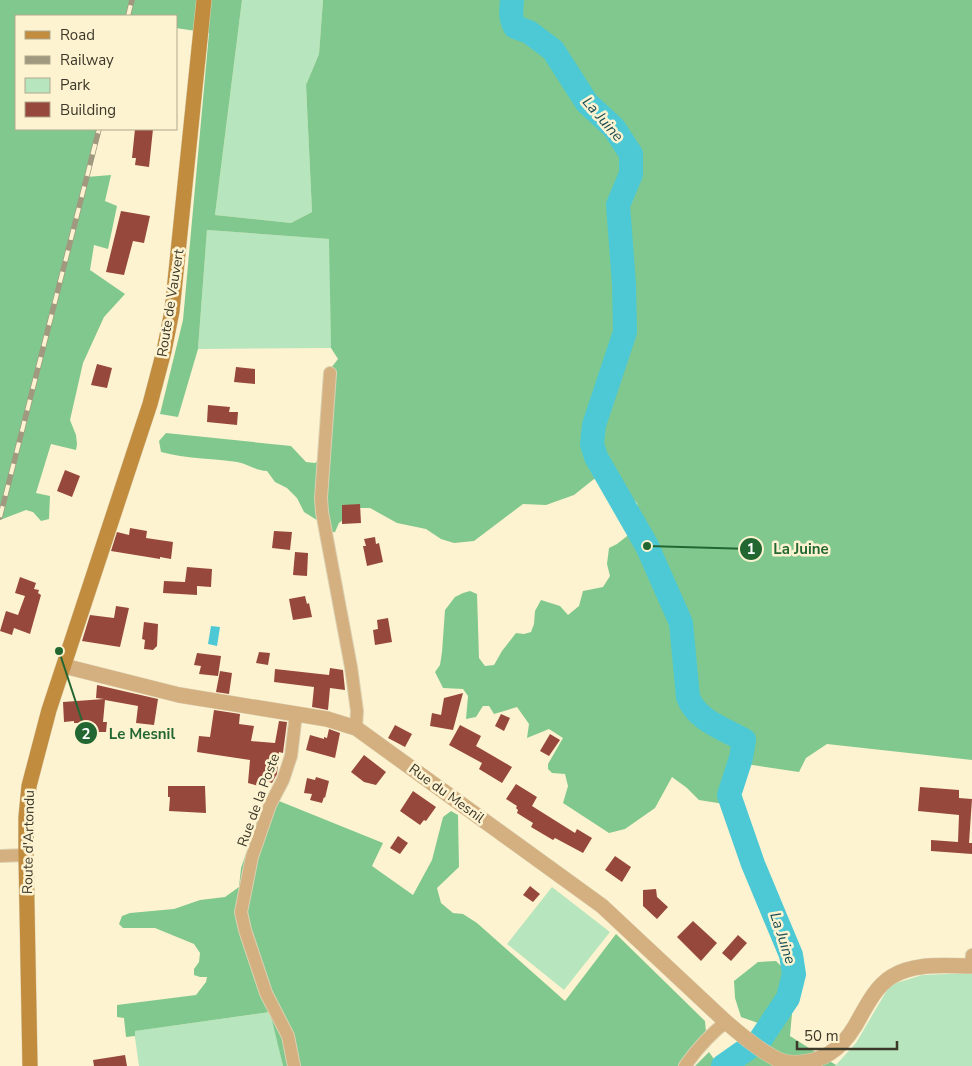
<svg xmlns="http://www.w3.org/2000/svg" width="972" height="1066" font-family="'Nunito Sans',sans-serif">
	<rect width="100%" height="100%" fill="#fef3d0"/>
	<g fill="#b7e5be">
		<polygon points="242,0 323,0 319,54 306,85 312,212 291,223 215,215"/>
		<polygon points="207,230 330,239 331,348 198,349"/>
		<polygon points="552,887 610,932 564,990 507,944"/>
		<polygon points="972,973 972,1066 835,1066 856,1043 890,985 922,975"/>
		<polygon points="271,1012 283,1066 139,1066 134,1031"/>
	</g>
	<g fill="#81c88e">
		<path d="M0,0H242L215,215L291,223L312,212L306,85L319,54L323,0H972V760L827,744L806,758L799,772L746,764L745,776L738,795L724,804L699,800L687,788L672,777L655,808L625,829L609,833L563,803L568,786L565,774L552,773L548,769V764L563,738L549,729L527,738L529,724L517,707L494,714L489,706H483L476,717L466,719L468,696L463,689L443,688L435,672L440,665L442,652L445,610L455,597L463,593L470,591L477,594L479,658L485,666L494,665L502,651L516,633L524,634L531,632L534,624L535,611L541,600L560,606L568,615L579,606L583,591L603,587L610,576L607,564L609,548L617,544L641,525L637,503L619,486L594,479L574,495L546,505L523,504L474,541L454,543L441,539L426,529L397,523L370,508H359L339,523L335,532L325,533L320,522L304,512L297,498L287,488L275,482L267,471C256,471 248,464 237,462C211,458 187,459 161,452L159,441L166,433L291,446L306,462L315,463L324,456L331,368L338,359L331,348L329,239L207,230L198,349L178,417L160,414L183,320L209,33L176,28V16H16V129H99L86,177L111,175L105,201L117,206L108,249L94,245L90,270L125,294L104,317L83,363L70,420L76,435L77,444L76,450L51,444L36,493L50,496L49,519L41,521L33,512L26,510L0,520Z"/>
		<polygon points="279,801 383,843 372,866 413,895 432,860 443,817 451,811 458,815 459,867 437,888 441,903 453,913 463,914 477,923 565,1001 616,934 705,1021 706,1032 678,1066 283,1066 270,1012 135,1031 135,1036 126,1037 124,1018 117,1017 117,1005 196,995 206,982 207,977 200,977 194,975 194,969 199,962 200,953 194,944 155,928 123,928 119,924 122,916 130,913 174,909 200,900 225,897 239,887 241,868 260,813"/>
		<polygon points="776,961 795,980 790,1036 836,1065 835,1066 730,1066 747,1053 751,1059 772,1038 758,1023 741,1017 735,998 734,981 758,962"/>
		<polygon points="709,1052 719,1066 695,1066"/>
	</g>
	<polygon fill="#4dc9d5" points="211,626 220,627 217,646 208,644"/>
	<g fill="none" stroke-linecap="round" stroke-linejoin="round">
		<path stroke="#4dc9d5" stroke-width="24" d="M512,0C511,10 510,18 515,27L529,32L553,50L587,103L614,128L631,154V174L618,205L624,284L625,332L594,425L592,444L596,457L647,546L681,623L688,697C696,720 724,729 744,740L741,758L729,795L753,864L791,955L794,974L788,998L760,1040L723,1066"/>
	</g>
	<g fill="#97483d">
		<polygon points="135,129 153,129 149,167 135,165 136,158 132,158"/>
		<polygon points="121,211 150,216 144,243 133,241 124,275 106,272"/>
		<polygon points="97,364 112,368 107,388 91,385"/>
		<polygon points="236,367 255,369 255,384 234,382"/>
		<polygon points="208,405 230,407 229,412 238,412 237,425 207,422"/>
		<polygon points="65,470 80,476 72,497 57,491"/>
		<polygon points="360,504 361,523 342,524 342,505"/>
		<polygon points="130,528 147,531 146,538 173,542 171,559 160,557 160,559 111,551 117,532 129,535"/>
		<polygon points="274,531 292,532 290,550 272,548"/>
		<polygon points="375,537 376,544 379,543 383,562 367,566 363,546 366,546 364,539"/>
		<polygon points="295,552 308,553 307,576 293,575"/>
		<polygon points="187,567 212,569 211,587 197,586 197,595 163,593 164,581 185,582"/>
		<polygon points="20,577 36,583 34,589 39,590 38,593 41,595 30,634 14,628 12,635 0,631 6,611 18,615 25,596 15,593"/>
		<polygon points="305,596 307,604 309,603 312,617 293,620 289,599"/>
		<polygon points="116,606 129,608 120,647 82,641 90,615 114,618"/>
		<polygon points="388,618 392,642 375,645 373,630 378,629 377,620"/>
		<polygon points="144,622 158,624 157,646 153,650 144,649 145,640 142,639"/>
		<polygon points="259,652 270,653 268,665 256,663"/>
		<polygon points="197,653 221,656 218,676 199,674 201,666 194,665"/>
		<polygon points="330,668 343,670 345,690 330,688 328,710 312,707 314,687 274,682 275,669 329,675"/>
		<polygon points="220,671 232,673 229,694 216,692"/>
		<polygon points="97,685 158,699 154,725 136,723 138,706 105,700 103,722 107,722 106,732 95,732 96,724 80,725 80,723 74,723 74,721 64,722 63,702 104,699 96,698"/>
		<polygon points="463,693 453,730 430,726 432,713 441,715 444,698"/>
		<polygon points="214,710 240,714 239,724 254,726 251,741 275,743 279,721 287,722 283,753 279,752 277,774 272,783 266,781 266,788 248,783 250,760 197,752 199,736 210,737"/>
		<polygon points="501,714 510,718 504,731 495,726"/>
		<polygon points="395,725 412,734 405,747 388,738"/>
		<polygon points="460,725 481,736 476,746 512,767 502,783 479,769 482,763 449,745"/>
		<polygon points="329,729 340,733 335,758 306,750 310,735 324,739 324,737 327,738"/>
		<polygon points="550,734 560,740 549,756 540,751"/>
		<polygon points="364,755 386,772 376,785 364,782 351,772"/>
		<polygon points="316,777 329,781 325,798 324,797 322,803 310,800 312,794 304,793 307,778 315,780"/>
		<polygon points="516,784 537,797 532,806 575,833 577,829 592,838 583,853 555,838 553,840 531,827 533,823 517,813 518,810 516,808 517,806 506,799"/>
		<polygon points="168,786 205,786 206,813 169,811 170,797 168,797"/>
		<polygon points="920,787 959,790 959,798 972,799 969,843 972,843 972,854 931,851 931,840 958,842 959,815 918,811"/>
		<polygon points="413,791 436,807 426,821 424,820 420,825 400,811"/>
		<polygon points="398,836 408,843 400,854 390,848"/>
		<polygon points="615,856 631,867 622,882 605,870"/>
		<polygon points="530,886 540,894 533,902 523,895"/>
		<polygon points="656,889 657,897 668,907 657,919 643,906 643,890"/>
		<polygon points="693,921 717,943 701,961 677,937"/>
		<polygon points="738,935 747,943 731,961 722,953"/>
		<polygon points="125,1055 127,1066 94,1066 93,1060"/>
	</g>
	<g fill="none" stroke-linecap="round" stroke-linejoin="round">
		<defs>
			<g id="minor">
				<polyline points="330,373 321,498 322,512 351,667 357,711 356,728"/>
				<polyline points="0,856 26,855"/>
				<polyline points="971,966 972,955"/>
				<polyline points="294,1066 288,1036 266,993 245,930 241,912 252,857 270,805 283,780 291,756 296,714"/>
				<path d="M685,1066C697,1049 709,1035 726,1022"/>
			</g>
			<path id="tertiary" d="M64,666L179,695L327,719L356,728L602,906L726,1022C741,1035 761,1052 779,1060C793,1066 817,1062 830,1053C840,1047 849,1036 855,1026C865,1009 874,988 891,977C915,962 945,966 972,966"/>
			<polyline id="secondary" points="30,1066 26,855 26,817 29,786 49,710 150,404 164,351 172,311 204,0"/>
		</defs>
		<use href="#minor" stroke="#dbd1b2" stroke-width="14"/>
		<use href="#tertiary" stroke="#dbd1b2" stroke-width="16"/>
		<use href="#secondary" stroke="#dbd1b2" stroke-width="16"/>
		<use href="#minor" stroke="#d4af7f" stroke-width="12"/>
		<use href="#tertiary" stroke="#d4af7f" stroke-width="15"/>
		<use href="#secondary" stroke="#c28c3e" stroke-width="15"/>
		<defs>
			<g id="rail">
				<polyline points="128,16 132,0"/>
				<polyline points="0,517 99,129"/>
			</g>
		</defs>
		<use href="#rail" stroke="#a09980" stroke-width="5.5"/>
		<use href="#rail" stroke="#fef3d0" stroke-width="4" stroke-dasharray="11" stroke-linecap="butt"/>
	</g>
	<g text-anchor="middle" stroke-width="5" stroke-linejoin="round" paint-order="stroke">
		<g font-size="14" fill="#3c382a" stroke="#fef3d0">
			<text transform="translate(170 303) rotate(-81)" y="5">Route de Vauvert</text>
			<text transform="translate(447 793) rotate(36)" y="5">Rue du Mesnil</text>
			<text transform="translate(258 800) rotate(-70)" y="5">Rue de la Poste</text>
			<text transform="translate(28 842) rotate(-89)" y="5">Route d'Artondu</text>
		</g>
		<g font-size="15" font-style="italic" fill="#184d53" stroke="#fef3d0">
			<text transform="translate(603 119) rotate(49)" y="5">La Juine</text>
			<text transform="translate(783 938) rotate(72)" y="5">La Juine</text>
		</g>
	</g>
	<path fill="none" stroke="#226732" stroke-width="2" d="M647 546L751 549M59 651L86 733"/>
	<g fill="#226732" stroke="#fef3d0" stroke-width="2">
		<circle cx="647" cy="546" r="5"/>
		<circle cx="59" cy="651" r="5"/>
		<circle cx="751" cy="549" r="12"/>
		<circle cx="86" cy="733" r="12"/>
	</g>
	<g font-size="15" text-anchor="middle" font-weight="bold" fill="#fff">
		<text x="751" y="554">1</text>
		<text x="86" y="739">2</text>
	</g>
	<g font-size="15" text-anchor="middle" font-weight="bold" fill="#226732" stroke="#fef3d0" stroke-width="5" stroke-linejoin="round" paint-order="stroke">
		<text x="801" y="554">La Juine</text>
		<text x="142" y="739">Le Mesnil</text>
	</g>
	<rect x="15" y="15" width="162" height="115" fill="#fef3d0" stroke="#b0a88e"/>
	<rect x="25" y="31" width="25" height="8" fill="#c28c3e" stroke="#b0a88e"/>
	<text x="60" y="40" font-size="15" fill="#3c382a">Road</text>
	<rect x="25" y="56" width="25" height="8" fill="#a09980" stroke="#b0a88e"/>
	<text x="60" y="65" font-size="15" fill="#3c382a">Railway</text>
	<rect x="25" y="78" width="25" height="15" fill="#b7e5be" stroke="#b0a88e"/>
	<text x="60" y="90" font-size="15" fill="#3c382a">Park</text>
	<rect x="25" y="102" width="25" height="15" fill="#97483d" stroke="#b0a88e"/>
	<text x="60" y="115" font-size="15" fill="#3c382a">Building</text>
	<path d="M797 1041v8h100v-8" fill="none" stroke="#3c382a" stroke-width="2.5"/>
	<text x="804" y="1041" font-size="15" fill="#3c382a" stroke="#fef3d0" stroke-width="4" paint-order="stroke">50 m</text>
</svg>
